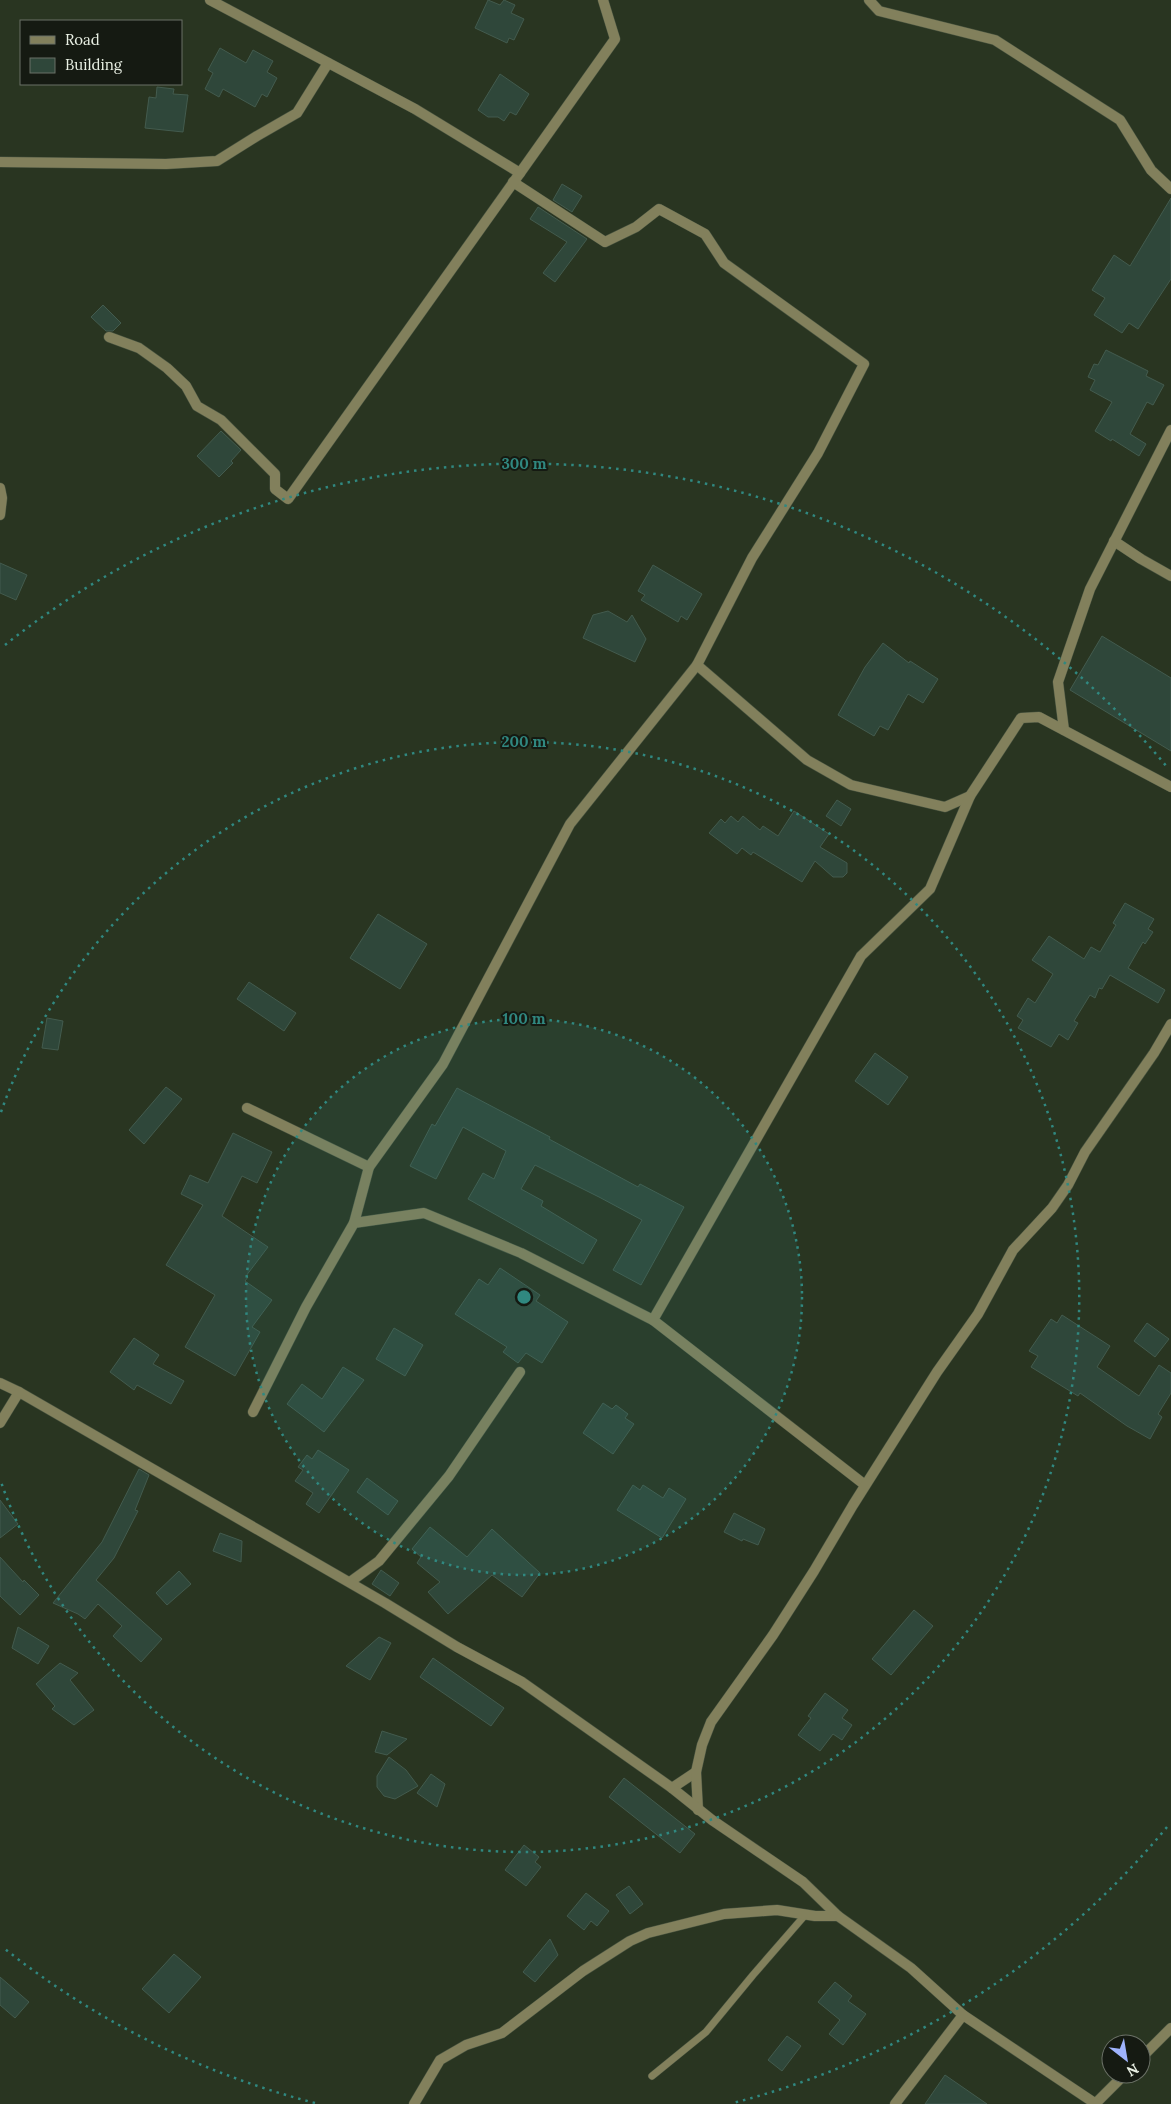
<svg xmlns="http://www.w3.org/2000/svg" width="1171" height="2104" font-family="Lora,serif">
	<rect width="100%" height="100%" fill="#293521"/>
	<g fill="#2f473a" stroke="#435b4e">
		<polygon points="488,0 500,5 504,0 515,5 511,13 524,19 514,40 509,38 507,43 475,28"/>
		<polygon points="220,48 246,63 253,50 273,61 267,72 277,78 267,97 262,94 255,107 223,89 219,97 205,89 213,73 208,70"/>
		<polygon points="500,74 529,94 516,115 510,112 504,121 498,117 488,117 478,110"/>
		<polygon points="157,87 174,89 173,94 188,95 183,132 145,128 149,97 156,98"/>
		<polygon points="562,184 582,196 572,212 553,200"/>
		<polygon points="1171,198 1171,279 1138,329 1129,323 1122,333 1094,315 1105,298 1092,290 1114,255 1130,266"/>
		<polygon points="538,207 587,239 555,282 543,273 567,242 530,219"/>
		<polygon points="103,305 121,323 113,331 106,331 91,317"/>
		<polygon points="1106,350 1148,371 1146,376 1164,385 1153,405 1147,402 1130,434 1146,444 1139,456 1112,439 1111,441 1095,431 1112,402 1090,390 1095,380 1088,377 1094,364 1098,365"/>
		<polygon points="221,431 241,450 231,461 233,463 219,477 197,456"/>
		<polygon points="0,563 27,575 16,600 0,593"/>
		<polygon points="653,565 702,594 687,620 681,616 678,622 641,600 645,595 638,591"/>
		<polygon points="608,611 627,622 632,615 646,639 635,662 583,638 593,615"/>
		<polygon points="1102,636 1171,678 1171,751 1070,690"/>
		<polygon points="883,643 909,663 910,661 938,679 923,703 908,694 888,730 880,726 874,736 838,715 865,667"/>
		<polygon points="837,800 851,809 841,826 826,816"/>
		<polygon points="794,811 829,834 820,847 847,863 847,873 843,877 833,877 815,861 802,882 753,852 751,855 742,848 737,854 709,833 721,819 725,823 731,816 738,822 743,816 760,830 763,826 778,836"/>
		<polygon points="1125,903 1154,919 1148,929 1153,932 1145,944 1143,942 1128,968 1165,990 1158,1003 1110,975 1102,989 1099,988 1095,998 1090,995 1074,1021 1078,1023 1068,1040 1059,1034 1051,1047 1018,1028 1023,1020 1017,1016 1028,998 1035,1003 1053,974 1032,960 1049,936 1084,959 1091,947 1100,952 1116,925 1113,923"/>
		<polygon points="378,914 427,944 400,989 350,958"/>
		<polygon points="249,982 296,1013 284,1031 237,999"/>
		<polygon points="47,1018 63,1021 58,1050 42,1048"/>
		<polygon points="875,1053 908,1077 888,1105 855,1081"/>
		<polygon points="166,1087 182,1099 144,1144 129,1130"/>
		<polygon points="457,1088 550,1137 549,1139 638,1187 640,1184 684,1207 641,1285 613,1270 642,1220 599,1197 535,1165 521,1189 543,1201 541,1206 597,1240 583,1264 468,1199 483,1173 494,1179 506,1151 463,1127 436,1179 410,1166 432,1124 435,1126"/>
		<polygon points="233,1133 272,1152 257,1183 242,1176 222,1216 268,1247 246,1276 248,1277 245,1281 272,1300 252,1327 260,1332 235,1376 185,1347 215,1295 166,1265 203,1205 181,1194 190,1175 208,1183"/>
		<polygon points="500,1268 540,1295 536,1301 568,1322 542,1363 526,1353 518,1363 503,1352 507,1347 455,1314 479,1279 488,1285"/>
		<polygon points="1062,1315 1110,1346 1097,1367 1139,1396 1159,1365 1171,1373 1171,1393 1158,1414 1162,1417 1150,1439 1127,1426 1080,1393 1078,1396 1031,1367 1038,1356 1029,1351 1051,1319 1057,1323"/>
		<polygon points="1147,1323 1169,1339 1155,1357 1134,1341"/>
		<polygon points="394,1328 423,1345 405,1376 376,1359"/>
		<polygon points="134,1338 159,1355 153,1364 184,1381 171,1404 137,1385 134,1390 110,1372"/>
		<polygon points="343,1367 364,1380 324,1432 287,1404 302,1384 322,1399"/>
		<polygon points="603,1403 612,1409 616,1405 628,1414 625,1418 634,1424 613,1454 583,1433"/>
		<polygon points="318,1450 349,1470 319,1513 306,1504 313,1493 295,1481 303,1470 298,1467 307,1455 312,1459"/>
		<polygon points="139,1469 149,1475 135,1510 138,1511 114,1558 96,1580 162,1639 141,1662 113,1636 122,1626 98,1604 85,1619 78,1614 53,1603 102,1542"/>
		<polygon points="367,1478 398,1501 388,1515 357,1492"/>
		<polygon points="633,1485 640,1490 643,1485 663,1498 669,1488 686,1499 662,1538 617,1510"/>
		<polygon points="0,1500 18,1524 0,1538"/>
		<polygon points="734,1513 765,1529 758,1545 743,1539 742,1541 724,1532"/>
		<polygon points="430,1527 467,1557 492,1529 540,1573 522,1597 492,1575 448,1614 428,1592 440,1582 417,1563 421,1557 412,1549"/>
		<polygon points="220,1533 242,1541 241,1562 213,1551"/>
		<polygon points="0,1557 23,1582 24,1580 39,1595 20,1615 0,1596"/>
		<polygon points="381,1570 399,1583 390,1596 372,1584"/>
		<polygon points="179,1571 191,1584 167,1605 156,1593"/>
		<polygon points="914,1610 933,1626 891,1675 872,1659"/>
		<polygon points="18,1627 49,1646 38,1664 12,1648"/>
		<polygon points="379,1637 391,1643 370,1680 346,1666"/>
		<polygon points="433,1658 504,1708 491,1726 420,1677"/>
		<polygon points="60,1663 78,1673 70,1680 94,1710 74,1725 52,1709 55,1706 36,1684"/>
		<polygon points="825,1693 848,1710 842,1718 852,1725 842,1740 833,1734 820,1751 798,1735 811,1718 808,1716"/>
		<polygon points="382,1731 407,1739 387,1755 375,1752"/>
		<polygon points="389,1757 406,1770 418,1786 395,1799 384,1796 377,1787 377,1776"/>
		<polygon points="431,1774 445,1784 437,1807 417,1793"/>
		<polygon points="624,1778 695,1834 680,1853 609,1797"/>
		<polygon points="524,1845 539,1857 535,1862 541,1867 526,1886 505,1870"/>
		<polygon points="629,1886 643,1904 630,1914 616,1895"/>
		<polygon points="586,1893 609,1911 597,1926 591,1921 584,1930 567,1916"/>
		<polygon points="550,1939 558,1955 535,1982 523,1972"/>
		<polygon points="174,1954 201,1977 169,2013 142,1989"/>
		<polygon points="0,1977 29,2002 15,2018 0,2005"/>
		<polygon points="835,1982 852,1996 848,2001 866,2014 843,2045 829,2034 840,2020 818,2002"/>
		<polygon points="787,2036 801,2046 782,2071 768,2060"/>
		<polygon points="945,2075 987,2104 925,2104"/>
	</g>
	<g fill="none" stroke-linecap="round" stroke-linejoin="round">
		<defs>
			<polyline id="service" points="652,2076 706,2032 753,1975 806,1914"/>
			<g id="minor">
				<polyline points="869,0 879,11 995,40 1120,120 1151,170 1171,189"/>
				<polyline points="0,162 166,164 217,161 257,136 297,113 328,63"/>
				<polyline points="520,173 615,39 603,0"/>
				<polyline points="513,182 605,242 636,227 659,209 705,234 724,263 864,364 818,453 752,558 697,665 807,760 851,785 945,807 970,796 1021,718 1039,717 1171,787"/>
				<polyline points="109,337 139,348 167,368 186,386 197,406 221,420 275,474 275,489 288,499 520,173 415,109 210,0"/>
				<polyline points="0,488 2,498 0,515"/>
				<polyline points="1114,541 1141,559 1171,576"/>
				<polyline points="1064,730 1058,682 1090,589 1171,430"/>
				<polyline points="247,1108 369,1167"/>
				<polyline points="354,1223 369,1167 443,1064 570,824 697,665"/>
				<polyline points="253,1412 306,1307 354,1223 424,1213 521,1253 653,1320"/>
				<polyline points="0,1423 19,1392"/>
				<polyline points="865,1485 653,1320 861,956 930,889 970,796"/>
				<polyline points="350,1582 379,1561 449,1476 520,1372"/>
				<polyline points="672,1788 696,1772"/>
				<polyline points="698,1810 696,1772 702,1745 711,1722 773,1635 814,1571 853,1505 937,1372 978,1314 1013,1250 1052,1208 1068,1185 1085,1152 1154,1053 1171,1024"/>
				<polyline points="1141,2058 1171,2028"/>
				<polyline points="414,2104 440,2060 466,2045 502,2033 583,1971 630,1941 648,1933 724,1914 777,1910 815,1916 838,1916"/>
				<polyline points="895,2104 963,2015"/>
				<polyline points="1095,2104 1125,2074"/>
			</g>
			<polyline id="tertiary" points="0,1383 19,1392 385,1603 457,1647 522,1682 672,1788 712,1820 803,1882 838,1916 911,1968 963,2015 1096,2104"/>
		</defs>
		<use href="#service" stroke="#485340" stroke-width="8"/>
		<use href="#minor" stroke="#485340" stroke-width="11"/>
		<use href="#tertiary" stroke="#485340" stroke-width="11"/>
		<use href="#service" stroke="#82805c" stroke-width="7"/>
		<use href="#minor" stroke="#82805c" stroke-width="10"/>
		<use href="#tertiary" stroke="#82805c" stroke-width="10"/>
	</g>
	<circle cx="524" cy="1297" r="278" fill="#308880" fill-opacity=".12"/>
	<g fill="none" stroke="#308880" stroke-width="2.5" stroke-dasharray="2.5 5">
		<circle cx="524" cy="1297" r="278"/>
		<path d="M1 1112A555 555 0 1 1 1 1482"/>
		<path d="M1167 1827A833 833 0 0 1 733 2103M315 2103A833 833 0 0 1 5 1949M5 645A833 833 0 0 1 1167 767"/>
	</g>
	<circle cx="524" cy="1297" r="8" fill="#308880" stroke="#151a12" stroke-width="2.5"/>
	<g font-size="15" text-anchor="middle" font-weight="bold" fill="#308880" stroke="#151a12" stroke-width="4" stroke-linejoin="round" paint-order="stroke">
		<text x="524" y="469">300 m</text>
		<text x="524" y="747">200 m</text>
		<text x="524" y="1024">100 m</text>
	</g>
	<rect x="20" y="20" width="162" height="65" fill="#151a12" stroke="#6a7066"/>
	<rect x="30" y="36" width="25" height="8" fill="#82805c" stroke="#6a7066"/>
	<text x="65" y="45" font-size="15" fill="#e9f0e4">Road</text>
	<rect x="30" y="58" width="25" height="15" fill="#2f473a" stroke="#6a7066"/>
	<text x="65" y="70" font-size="15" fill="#e9f0e4">Building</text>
	<g transform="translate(1126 2059) rotate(149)"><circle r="24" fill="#151a12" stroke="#6a7066"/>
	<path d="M0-4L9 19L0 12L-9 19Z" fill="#9fb3fd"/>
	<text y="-8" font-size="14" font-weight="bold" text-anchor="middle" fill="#e9f0e4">N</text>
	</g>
</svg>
